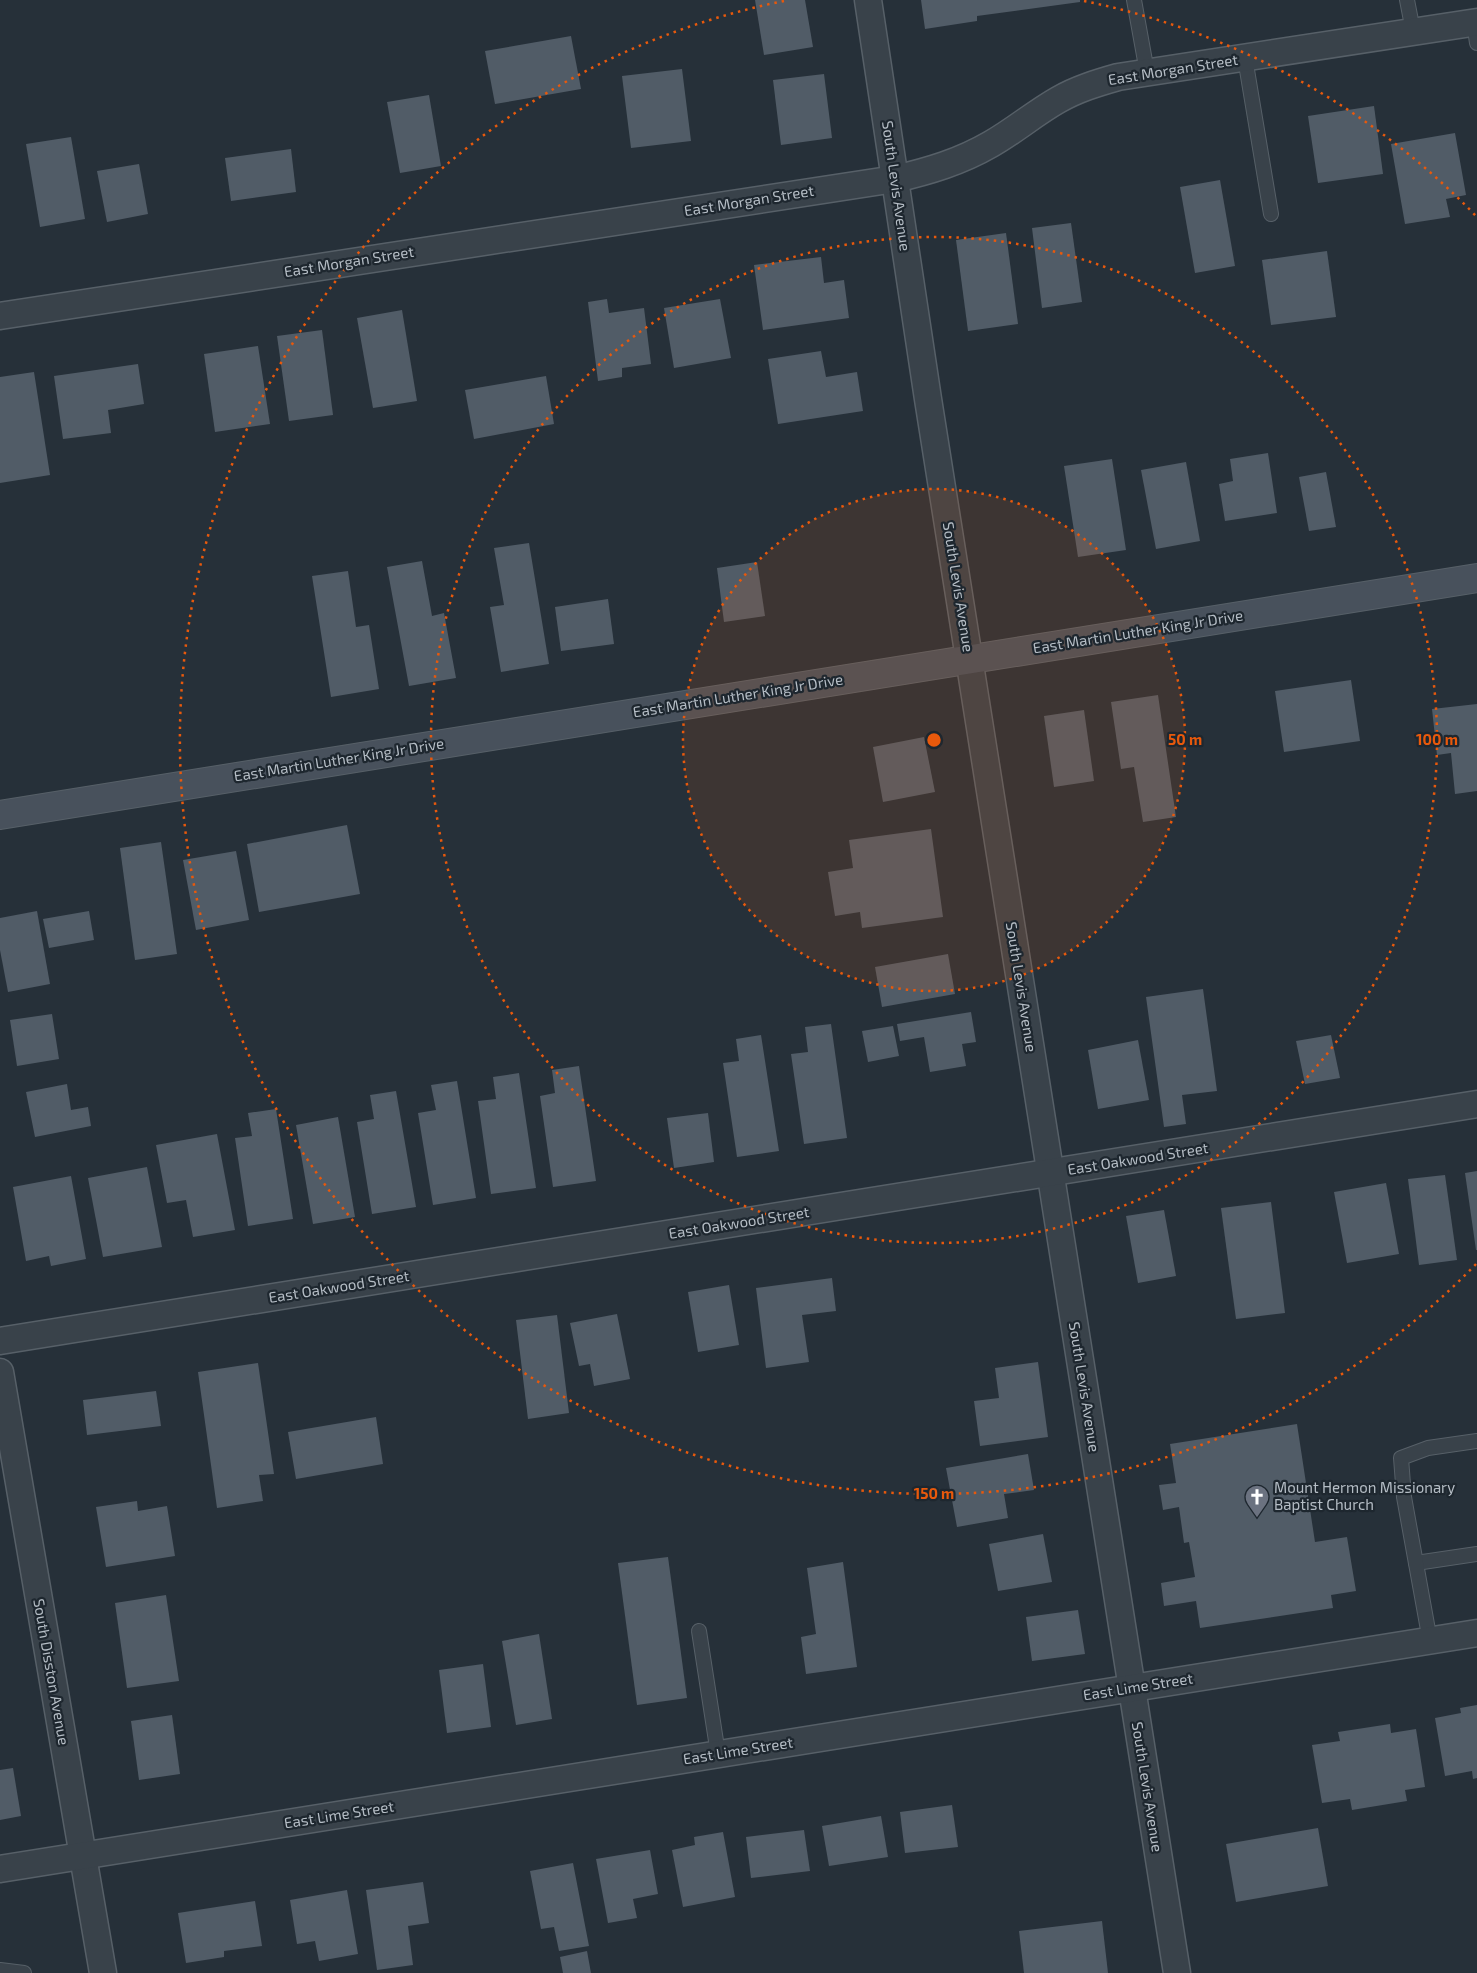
<svg xmlns="http://www.w3.org/2000/svg" width="1477" height="1973" font-family="'Exo 2',sans-serif">
	<rect width="100%" height="100%" fill="#263039"/>
	<g fill="#515c67">
		<polygon points="755,0 805,0 813,47 764,55"/>
		<polygon points="921,0 1080,0 1080,2 977,16 977,21 925,29"/>
		<polygon points="571,36 581,89 495,104 485,51"/>
		<polygon points="682,69 691,141 631,148 622,76"/>
		<polygon points="824,74 832,138 781,145 773,80"/>
		<polygon points="429,95 441,166 400,173 387,102"/>
		<polygon points="1374,106 1383,174 1318,183 1308,116"/>
		<polygon points="1455,133 1466,195 1446,199 1450,217 1405,224 1391,144"/>
		<polygon points="71,137 85,219 40,227 26,144"/>
		<polygon points="291,149 296,192 231,201 225,158"/>
		<polygon points="139,164 148,214 107,222 97,171"/>
		<polygon points="1220,180 1235,266 1195,273 1180,187"/>
		<polygon points="1071,223 1082,302 1042,308 1032,228"/>
		<polygon points="1006,233 1018,324 968,331 956,240"/>
		<polygon points="1327,251 1336,317 1271,325 1262,260"/>
		<polygon points="821,257 824,283 844,280 849,318 763,330 754,265"/>
		<polygon points="607,299 609,313 644,308 651,364 622,368 622,377 598,381 588,302"/>
		<polygon points="720,299 731,358 674,368 664,308"/>
		<polygon points="402,310 417,401 373,408 357,318"/>
		<polygon points="322,330 333,415 289,421 277,336"/>
		<polygon points="258,346 270,424 215,432 204,354"/>
		<polygon points="821,351 826,377 857,372 863,411 778,424 768,359"/>
		<polygon points="138,364 144,404 108,410 111,433 63,439 54,376"/>
		<polygon points="34,372 50,475 0,483 0,377"/>
		<polygon points="546,376 554,424 474,439 465,390"/>
		<polygon points="1268,453 1277,513 1225,521 1219,484 1233,481 1230,459"/>
		<polygon points="1112,459 1126,550 1078,557 1064,466"/>
		<polygon points="1186,462 1200,541 1156,549 1141,470"/>
		<polygon points="1326,472 1336,527 1309,531 1299,477"/>
		<polygon points="529,543 549,664 501,672 490,607 504,605 494,548"/>
		<polygon points="422,561 432,616 444,613 456,678 409,686 387,567"/>
		<polygon points="757,562 765,616 724,622 717,568"/>
		<polygon points="348,571 356,627 369,625 379,689 331,697 312,576"/>
		<polygon points="608,599 614,644 561,651 555,607"/>
		<polygon points="1351,680 1360,741 1284,752 1275,691"/>
		<polygon points="1158,695 1176,817 1143,822 1134,767 1121,769 1111,702"/>
		<polygon points="1477,704 1477,791 1455,794 1451,753 1437,755 1432,709"/>
		<polygon points="1084,710 1094,781 1054,787 1044,716"/>
		<polygon points="924,737 935,792 883,802 873,747"/>
		<polygon points="347,825 360,894 259,912 247,844"/>
		<polygon points="931,829 943,917 862,928 860,912 835,916 828,872 853,868 849,840"/>
		<polygon points="161,842 177,954 135,960 120,848"/>
		<polygon points="236,851 249,920 196,930 183,860"/>
		<polygon points="37,911 50,984 8,992 0,950 0,918"/>
		<polygon points="89,911 94,940 49,948 43,919"/>
		<polygon points="948,954 955,994 882,1007 875,967"/>
		<polygon points="1203,989 1217,1091 1182,1095 1186,1124 1164,1127 1146,997"/>
		<polygon points="971,1012 976,1042 962,1044 966,1066 930,1072 924,1037 900,1041 897,1024"/>
		<polygon points="52,1014 59,1059 17,1066 10,1020"/>
		<polygon points="831,1024 847,1138 804,1144 791,1054 808,1052 805,1027"/>
		<polygon points="893,1026 899,1056 868,1062 862,1031"/>
		<polygon points="761,1035 779,1151 737,1157 723,1063 739,1061 736,1039"/>
		<polygon points="1331,1035 1340,1078 1305,1084 1296,1041"/>
		<polygon points="1138,1040 1149,1100 1098,1109 1088,1050"/>
		<polygon points="579,1066 596,1181 553,1187 540,1096 555,1093 552,1070"/>
		<polygon points="519,1073 536,1188 491,1194 478,1101 496,1099 493,1077"/>
		<polygon points="457,1081 476,1198 433,1205 418,1113 436,1110 431,1085"/>
		<polygon points="67,1084 71,1110 88,1107 91,1126 35,1137 26,1092"/>
		<polygon points="396,1091 416,1207 372,1214 357,1122 374,1119 370,1095"/>
		<polygon points="276,1109 293,1219 248,1226 235,1138 252,1136 248,1113"/>
		<polygon points="708,1113 714,1162 674,1168 667,1118"/>
		<polygon points="338,1117 355,1217 313,1224 296,1125"/>
		<polygon points="217,1134 235,1230 193,1237 186,1200 167,1203 156,1145"/>
		<polygon points="147,1167 162,1247 103,1257 88,1178"/>
		<polygon points="1477,1171 1477,1250 1476,1250 1465,1173"/>
		<polygon points="1445,1175 1457,1260 1419,1265 1408,1179"/>
		<polygon points="71,1176 86,1259 51,1266 49,1256 26,1261 13,1187"/>
		<polygon points="1386,1183 1399,1254 1347,1263 1334,1192"/>
		<polygon points="1271,1202 1285,1313 1236,1319 1221,1208"/>
		<polygon points="1164,1210 1176,1276 1138,1283 1126,1216"/>
		<polygon points="832,1278 836,1311 802,1315 809,1362 766,1368 756,1288"/>
		<polygon points="729,1285 739,1345 698,1352 688,1292"/>
		<polygon points="617,1314 630,1379 594,1386 590,1364 579,1366 570,1323"/>
		<polygon points="557,1315 569,1413 528,1419 516,1320"/>
		<polygon points="1038,1362 1048,1437 980,1446 974,1401 999,1398 995,1368"/>
		<polygon points="258,1363 274,1474 259,1475 263,1501 217,1508 198,1372"/>
		<polygon points="156,1391 161,1426 87,1435 83,1400"/>
		<polygon points="376,1417 383,1464 296,1479 288,1432"/>
		<polygon points="1297,1424 1315,1542 1347,1537 1356,1591 1331,1595 1333,1608 1200,1628 1196,1601 1164,1606 1161,1583 1195,1577 1189,1542 1184,1543 1179,1507 1163,1510 1159,1485 1176,1483 1170,1444"/>
		<polygon points="1028,1454 1034,1490 1004,1494 1008,1518 957,1527 946,1468"/>
		<polygon points="137,1501 138,1511 167,1506 175,1556 106,1567 96,1507"/>
		<polygon points="1043,1534 1052,1582 998,1591 989,1544"/>
		<polygon points="668,1557 687,1698 637,1705 618,1563"/>
		<polygon points="843,1562 857,1667 806,1674 801,1637 816,1634 807,1568"/>
		<polygon points="166,1595 179,1681 127,1688 115,1603"/>
		<polygon points="1078,1610 1085,1654 1032,1661 1026,1617"/>
		<polygon points="539,1634 552,1719 516,1725 502,1641"/>
		<polygon points="483,1664 491,1727 447,1733 439,1670"/>
		<polygon points="1477,1705 1477,1778 1473,1779 1472,1771 1445,1776 1435,1718 1461,1713 1460,1708"/>
		<polygon points="172,1715 180,1774 139,1780 131,1721"/>
		<polygon points="1390,1724 1391,1733 1416,1729 1425,1787 1405,1790 1407,1801 1352,1810 1350,1799 1322,1803 1312,1745 1340,1741 1338,1732"/>
		<polygon points="13,1768 21,1816 0,1820 0,1770"/>
		<polygon points="952,1805 958,1847 905,1853 900,1812"/>
		<polygon points="881,1816 888,1857 829,1866 822,1826"/>
		<polygon points="1318,1828 1328,1886 1236,1902 1226,1844"/>
		<polygon points="804,1830 810,1871 751,1878 746,1837"/>
		<polygon points="723,1832 735,1897 683,1907 672,1850 695,1845 694,1837"/>
		<polygon points="650,1850 658,1894 633,1899 637,1918 608,1923 596,1859"/>
		<polygon points="573,1863 589,1946 559,1951 554,1927 541,1929 530,1871"/>
		<polygon points="423,1882 429,1923 408,1926 413,1965 377,1970 366,1890"/>
		<polygon points="347,1890 358,1954 319,1961 315,1941 297,1944 290,1900"/>
		<polygon points="255,1901 262,1946 224,1951 224,1957 186,1963 178,1913"/>
		<polygon points="1102,1921 1108,1973 1024,1973 1019,1931"/>
		<polygon points="587,1951 591,1973 563,1973 560,1957"/>
	</g>
	<g fill="none" stroke-linecap="round" stroke-linejoin="round">
		<defs>
			<g id="lane">
				<polyline points="1134,0 1147,72"/>
				<polyline points="1407,0 1413,31"/>
				<polyline points="1474,22 1477,43"/>
				<polyline points="1245,58 1271,214"/>
				<polyline points="1416,1563 1477,1554"/>
				<polyline points="699,1631 718,1754"/>
				<polyline points="1430,1641 1404,1497 1401,1458 1428,1448 1477,1441"/>
				<polyline points="0,1970 24,1973"/>
			</g>
			<g id="street">
				<polyline points="868,0 928,399 1177,1973"/>
				<path d="M0,316L895,179C929,171 960,162 991,144C1014,131 1035,113 1058,100C1077,89 1097,83 1118,77L1477,22"/>
				<polyline points="0,1341 1477,1104"/>
				<polyline points="0,1372 103,1973"/>
				<polyline points="0,1869 1477,1633"/>
			</g>
			<polyline id="secondary" points="0,815 1477,578"/>
		</defs>
		<use href="#lane" stroke="#576068" stroke-width="16"/>
		<use href="#street" stroke="#576068" stroke-width="29"/>
		<use href="#secondary" stroke="#576068" stroke-width="30"/>
		<use href="#lane" stroke="#39424a" stroke-width="14"/>
		<use href="#street" stroke="#39424a" stroke-width="26"/>
		<use href="#secondary" stroke="#48515c" stroke-width="28"/>
	</g>
	<circle cx="934" cy="740" r="251" fill="#e8590c" fill-opacity=".12"/>
	<g fill="none" stroke="#e8590c" stroke-width="2.5" stroke-dasharray="2.5 5">
		<circle cx="934" cy="740" r="251"/>
		<circle cx="934" cy="740" r="503"/>
		<path d="M1476 1264A754 754 0 1 1 784 1M1084 1A754 754 0 0 1 1476 216"/>
	</g>
	<defs>
		<symbol id="church-pin" viewBox="-11 -11 22 30"><path d="M0 17L-7.5 6A9.5 9.5 0 1 1 7.5 6Z" fill="#6b7280" stroke="#1e272f"/><path d="M-1.2-6h2.4v3.5h3.3v2.4h-3.3V6h-2.4V-.1h-3.3v-2.4h3.3Z" fill="#fff"/></symbol>
	</defs>
	<g fill-rule="evenodd">
		<use href="#church-pin" x="1243" y="1483" width="28" height="38"/>
	</g>
	<g text-anchor="middle" stroke-width="4.5" stroke-linejoin="round" paint-order="stroke">
		<g font-size="15" fill="#b5bdc5" stroke="#1e272f">
			<text transform="translate(1173 70) rotate(-9)" y="5">East Morgan Street</text>
			<text transform="translate(896 186) rotate(82)" y="5">South Levis Avenue</text>
			<text transform="translate(749 201) rotate(-9)" y="5">East Morgan Street</text>
			<text transform="translate(349 262) rotate(-9)" y="5">East Morgan Street</text>
			<text transform="translate(958 587) rotate(81)" y="5">South Levis Avenue</text>
			<text transform="translate(1138 632) rotate(-9)" y="5">East Martin Luther King Jr Drive</text>
			<text transform="translate(738 696) rotate(-9)" y="5">East Martin Luther King Jr Drive</text>
			<text transform="translate(339 760) rotate(-9)" y="5">East Martin Luther King Jr Drive</text>
			<text transform="translate(1021 987) rotate(81)" y="5">South Levis Avenue</text>
			<text transform="translate(1138 1159) rotate(-9)" y="5">East Oakwood Street</text>
			<text transform="translate(739 1223) rotate(-9)" y="5">East Oakwood Street</text>
			<text transform="translate(339 1287) rotate(-9)" y="5">East Oakwood Street</text>
			<text transform="translate(1084 1387) rotate(81)" y="5">South Levis Avenue</text>
			<text transform="translate(51 1672) rotate(80)" y="5">South Disston Avenue</text>
			<text transform="translate(1138 1687) rotate(-9)" y="5">East Lime Street</text>
			<text transform="translate(738 1751) rotate(-9)" y="5">East Lime Street</text>
			<text transform="translate(1147 1787) rotate(81)" y="5">South Levis Avenue</text>
			<text transform="translate(339 1815) rotate(-9)" y="5">East Lime Street</text>
		</g>
		<g font-size="15" fill="#b5bdc5" stroke="#1e272f" text-anchor="start">
			<text x="1274" y="1493">Mount Hermon Missionary<tspan x="1274" dy="17">Baptist Church</tspan></text>
		</g>
	</g>
	<circle cx="934" cy="740" r="8" fill="#e8590c" stroke="#1e272f" stroke-width="2.5"/>
	<g font-size="15" text-anchor="middle" font-weight="bold" fill="#e8590c" stroke="#1e272f" stroke-width="4.5" stroke-linejoin="round" paint-order="stroke">
		<text x="1185" y="745">50 m</text>
		<text x="1437" y="745">100 m</text>
		<text x="934" y="1499">150 m</text>
	</g>
</svg>
